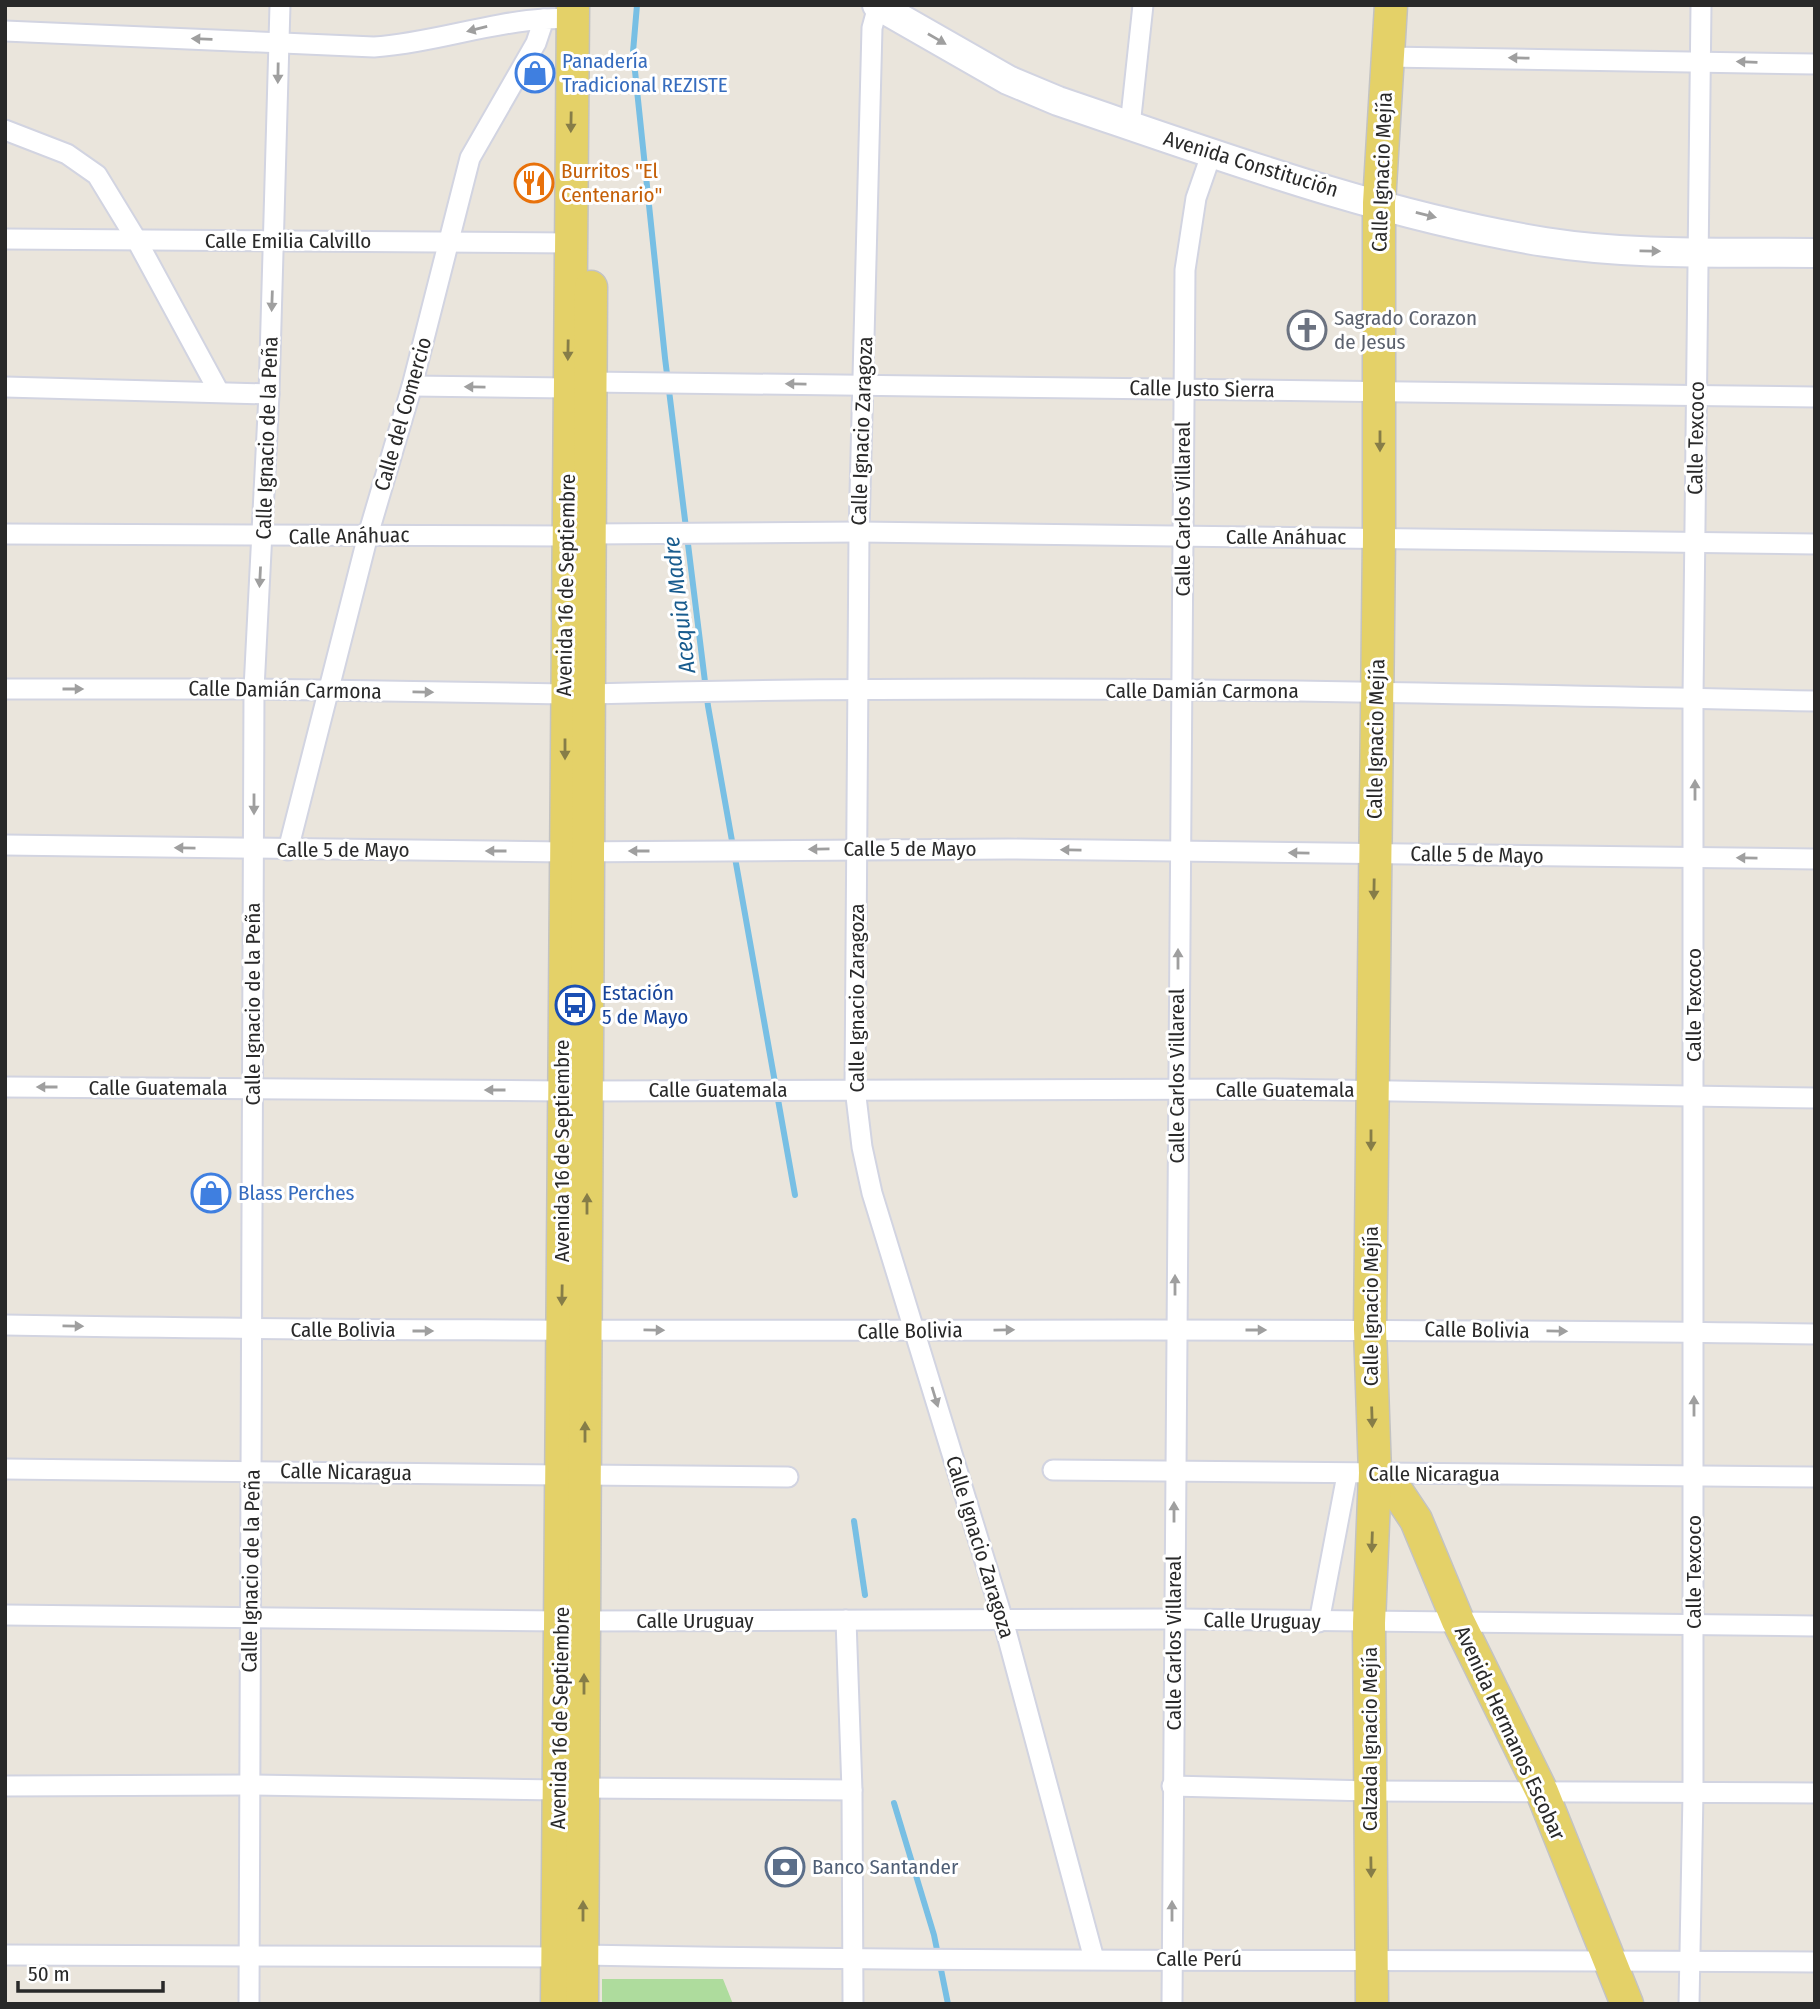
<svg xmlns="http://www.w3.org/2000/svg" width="1820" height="2009" font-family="'Fira Sans Condensed',sans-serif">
	<rect width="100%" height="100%" fill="#eae5dc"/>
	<polygon fill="#aedc9d" points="602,1979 723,1979 733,2004 602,2004"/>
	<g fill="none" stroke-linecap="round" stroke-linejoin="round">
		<g stroke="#78bfe4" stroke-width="6">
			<polyline points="637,5 633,52 665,358 708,706 795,1195"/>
			<polyline points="854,1521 865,1595"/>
			<polyline points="894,1803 934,1935 948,2004"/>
		</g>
		<defs>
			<g id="street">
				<polyline points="878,6 872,28 859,532 855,1088 862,1147 872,1193 1003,1620 1094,1959"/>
				<path d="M5,31L374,47C432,43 486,23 544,19"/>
				<polyline points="1387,57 1815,64"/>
				<polyline points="1130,126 1143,5"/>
				<polyline points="5,130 67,154 97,175 136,239 219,392"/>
				<polyline points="5,239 570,243"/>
				<polyline points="590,382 1815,397"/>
				<polyline points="412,386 568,388"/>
				<polyline points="5,387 269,394"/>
				<polyline points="5,534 567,536"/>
				<polyline points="590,534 859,532 1815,544"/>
				<polyline points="5,689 254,689 565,694"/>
				<path d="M589,694C997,683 1406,692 1815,701"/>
				<polyline points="5,845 564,852 1008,849 1815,859"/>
				<polyline points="288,850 368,535 412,386 470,158 536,43 544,19 573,18"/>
				<polyline points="5,1087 563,1091"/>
				<polyline points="587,1091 1277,1089 1815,1098"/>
				<path d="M5,1325C608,1336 1212,1325 1815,1334"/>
				<polyline points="5,1469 561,1475"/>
				<polyline points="1053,1470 1815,1477"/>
				<polyline points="585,1475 788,1477"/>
				<polyline points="5,1615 561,1621"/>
				<polyline points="846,1620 852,1790 853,2004"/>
				<polyline points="584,1621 1174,1619 1815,1626"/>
				<polyline points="1319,1622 1347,1475"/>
				<polyline points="5,1786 249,1785 559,1790"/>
				<polyline points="1172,1786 1370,1791 1815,1793"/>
				<polyline points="583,1788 852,1790"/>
				<polyline points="5,1955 557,1957"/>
				<path d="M582,1955C993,1963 1404,1959 1815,1962"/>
				<polyline points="249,2004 254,689 269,394 280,5"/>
				<polyline points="1172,2004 1185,270 1196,198 1212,152"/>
				<polyline points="1689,2004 1693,1793 1693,698 1701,5"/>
			</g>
			<path id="secondary" d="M877,5L1008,80L1058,101C1214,154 1382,216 1545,242C1634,256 1725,252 1815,253"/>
			<g id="primary">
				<polyline points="1375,1473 1398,1493 1416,1520 1458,1621 1542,1792 1627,2004"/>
				<polyline points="557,2004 573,5"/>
				<polyline points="582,2004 591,287"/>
				<polyline points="1372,2004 1369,1623 1375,1473 1370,1329 1379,537 1379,203 1391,5"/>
			</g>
		</defs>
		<use href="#street" stroke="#d2d4e1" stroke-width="23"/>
		<use href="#secondary" stroke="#d2d4e1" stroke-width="32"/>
		<use href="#primary" stroke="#c3c3c3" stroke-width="35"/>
		<use href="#street" stroke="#fff" stroke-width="19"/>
		<use href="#secondary" stroke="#fff" stroke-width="28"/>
		<use href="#primary" stroke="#e4d168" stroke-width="32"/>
	</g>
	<defs><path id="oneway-solid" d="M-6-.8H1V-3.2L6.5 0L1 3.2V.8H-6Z" transform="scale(1.75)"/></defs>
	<g fill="#9f9f9f">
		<use href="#oneway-solid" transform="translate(477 29) rotate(166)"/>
		<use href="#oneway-solid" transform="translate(202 39) rotate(-178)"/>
		<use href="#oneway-solid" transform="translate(937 39) rotate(30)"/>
		<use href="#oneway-solid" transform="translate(1519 58) rotate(-179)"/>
		<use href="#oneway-solid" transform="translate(1747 62) rotate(-178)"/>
		<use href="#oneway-solid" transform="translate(278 73) rotate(91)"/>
		<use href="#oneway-solid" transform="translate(1426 215) rotate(14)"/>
		<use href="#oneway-solid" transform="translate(1650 251) rotate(1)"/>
		<use href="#oneway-solid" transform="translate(272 301) rotate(92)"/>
		<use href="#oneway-solid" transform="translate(796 384) rotate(-179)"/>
		<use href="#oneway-solid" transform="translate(475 387) rotate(-179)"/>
		<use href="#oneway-solid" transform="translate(260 577) rotate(93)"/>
		<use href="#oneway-solid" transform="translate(73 689)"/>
		<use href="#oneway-solid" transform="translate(423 692) rotate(1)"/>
		<use href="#oneway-solid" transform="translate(1695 790) rotate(-90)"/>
		<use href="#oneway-solid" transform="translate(254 804) rotate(90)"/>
		<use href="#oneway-solid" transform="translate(185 848) rotate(-179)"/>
		<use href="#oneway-solid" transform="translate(819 849) rotate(179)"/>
		<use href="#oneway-solid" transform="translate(1071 850) rotate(-179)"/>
		<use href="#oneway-solid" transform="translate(496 851) rotate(-180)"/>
		<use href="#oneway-solid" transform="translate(639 851) rotate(180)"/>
		<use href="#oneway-solid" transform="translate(1299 853) rotate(-179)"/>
		<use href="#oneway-solid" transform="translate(1747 858) rotate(-179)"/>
		<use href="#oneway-solid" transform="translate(1178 959) rotate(-90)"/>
		<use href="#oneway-solid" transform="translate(47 1087) rotate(-180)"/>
		<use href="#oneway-solid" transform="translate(495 1090) rotate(-180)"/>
		<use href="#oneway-solid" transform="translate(1175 1285) rotate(-90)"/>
		<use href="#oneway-solid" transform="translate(73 1326) rotate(1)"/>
		<use href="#oneway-solid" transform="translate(654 1330) rotate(1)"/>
		<use href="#oneway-solid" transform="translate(1004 1330) rotate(-1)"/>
		<use href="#oneway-solid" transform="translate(1256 1330)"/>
		<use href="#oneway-solid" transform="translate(423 1331)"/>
		<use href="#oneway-solid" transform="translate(1557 1331) rotate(1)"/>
		<use href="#oneway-solid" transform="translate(935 1397) rotate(73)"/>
		<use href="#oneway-solid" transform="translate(1694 1406) rotate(-90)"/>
		<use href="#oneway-solid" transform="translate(1174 1512) rotate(-90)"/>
		<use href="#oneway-solid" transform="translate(1172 1911) rotate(-90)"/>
	</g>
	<g fill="#867d48">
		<use href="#oneway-solid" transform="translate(571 122) rotate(91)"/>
		<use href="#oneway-solid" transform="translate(568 350) rotate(91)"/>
		<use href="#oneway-solid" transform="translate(1380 441) rotate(90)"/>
		<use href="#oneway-solid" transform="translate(565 749) rotate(90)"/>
		<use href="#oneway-solid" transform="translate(1374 889) rotate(91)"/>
		<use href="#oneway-solid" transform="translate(1371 1140) rotate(90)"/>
		<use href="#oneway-solid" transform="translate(587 1204) rotate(-90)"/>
		<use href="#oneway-solid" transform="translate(562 1295) rotate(91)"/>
		<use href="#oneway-solid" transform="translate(1372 1417) rotate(88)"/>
		<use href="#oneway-solid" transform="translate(585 1432) rotate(-90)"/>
		<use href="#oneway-solid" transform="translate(1372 1542) rotate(92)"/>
		<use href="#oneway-solid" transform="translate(584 1684) rotate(-90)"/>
		<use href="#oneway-solid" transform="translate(1371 1867) rotate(89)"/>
		<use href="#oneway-solid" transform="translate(583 1911) rotate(-90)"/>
	</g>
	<defs>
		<symbol id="shop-ring" viewBox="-11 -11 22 22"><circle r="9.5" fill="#fff" stroke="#3f7fe0" stroke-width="1.5"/><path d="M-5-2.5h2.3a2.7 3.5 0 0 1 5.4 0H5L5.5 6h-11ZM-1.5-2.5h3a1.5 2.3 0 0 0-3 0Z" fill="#3f7fe0"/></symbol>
		<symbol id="restaurant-ring" viewBox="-11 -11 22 22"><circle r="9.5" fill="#fff" stroke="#e8710a" stroke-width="1.5"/><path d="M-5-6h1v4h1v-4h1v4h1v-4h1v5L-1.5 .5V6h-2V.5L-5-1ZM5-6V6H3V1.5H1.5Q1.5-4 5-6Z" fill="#e8710a"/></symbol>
		<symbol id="church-ring" viewBox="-11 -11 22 22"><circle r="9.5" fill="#fff" stroke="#6b7280" stroke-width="1.5"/><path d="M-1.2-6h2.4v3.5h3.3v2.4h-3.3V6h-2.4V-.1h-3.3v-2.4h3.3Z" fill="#6b7280"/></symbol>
		<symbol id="bus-ring" viewBox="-11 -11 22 22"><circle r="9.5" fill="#fff" stroke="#1a4fb4" stroke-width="1.5"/><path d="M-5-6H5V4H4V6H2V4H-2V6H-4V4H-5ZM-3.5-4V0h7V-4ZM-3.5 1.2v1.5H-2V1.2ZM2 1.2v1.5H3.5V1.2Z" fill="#1a4fb4"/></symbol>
		<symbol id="bank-ring" viewBox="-11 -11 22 22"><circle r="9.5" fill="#fff" stroke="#5c6f8a" stroke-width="1.5"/><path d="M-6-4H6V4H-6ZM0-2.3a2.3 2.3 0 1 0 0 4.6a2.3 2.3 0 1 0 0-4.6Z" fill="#5c6f8a"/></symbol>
	</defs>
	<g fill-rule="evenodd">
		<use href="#shop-ring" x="513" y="51" width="44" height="44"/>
		<use href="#restaurant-ring" x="512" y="161" width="44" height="44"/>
		<use href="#church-ring" x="1285" y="308" width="44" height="44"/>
		<use href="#bus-ring" x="553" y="983" width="44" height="44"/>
		<use href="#shop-ring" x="189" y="1171" width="44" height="44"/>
		<use href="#bank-ring" x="763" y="1845" width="44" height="44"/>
	</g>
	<g text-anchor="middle" stroke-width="6" stroke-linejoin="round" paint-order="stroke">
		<g font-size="21" fill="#366cbe" stroke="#fff" text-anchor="start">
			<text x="562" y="68">Panadería<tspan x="562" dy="24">Tradicional REZISTE</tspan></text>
			<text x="238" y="1200">Blass Perches</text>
		</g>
		<g font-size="21" fill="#292929" stroke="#fff">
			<text transform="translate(1251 164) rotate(17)" y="7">Avenida Constitución</text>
			<text transform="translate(1382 172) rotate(-88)" y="7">Calle Ignacio Mejía</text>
			<text x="288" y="248">Calle Emilia Calvillo</text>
			<text transform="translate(1202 389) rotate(1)" y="7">Calle Justo Sierra</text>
			<text transform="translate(403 414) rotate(-74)" y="7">Calle del Comercio</text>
			<text transform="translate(862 431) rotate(-88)" y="7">Calle Ignacio Zaragoza</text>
			<text transform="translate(267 438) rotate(-88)" y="7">Calle Ignacio de la Peña</text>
			<text transform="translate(1696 438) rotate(-89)" y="7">Calle Texcoco</text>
			<text transform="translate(1183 509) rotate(-90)" y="7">Calle Carlos Villareal</text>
			<text transform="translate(349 536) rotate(-1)" y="7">Calle Anáhuac</text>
			<text x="1286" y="544">Calle Anáhuac</text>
			<text transform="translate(566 585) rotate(-89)" y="7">Avenida 16 de Septiembre</text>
			<text transform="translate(285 690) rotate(1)" y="7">Calle Damián Carmona</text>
			<text x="1202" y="698">Calle Damián Carmona</text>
			<text transform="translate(1376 739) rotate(-89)" y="7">Calle Ignacio Mejía</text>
			<text x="910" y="856">Calle 5 de Mayo</text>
			<text x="343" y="857">Calle 5 de Mayo</text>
			<text transform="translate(1477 855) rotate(1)" y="7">Calle 5 de Mayo</text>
			<text transform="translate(857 998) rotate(-90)" y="7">Calle Ignacio Zaragoza</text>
			<text transform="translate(253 1004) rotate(-90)" y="7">Calle Ignacio de la Peña</text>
			<text transform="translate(1694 1005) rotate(-90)" y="7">Calle Texcoco</text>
			<text transform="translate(1177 1076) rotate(-90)" y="7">Calle Carlos Villareal</text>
			<text x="158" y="1095">Calle Guatemala</text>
			<text x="718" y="1097">Calle Guatemala</text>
			<text x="1285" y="1097">Calle Guatemala</text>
			<text transform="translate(562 1151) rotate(-90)" y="7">Avenida 16 de Septiembre</text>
			<text transform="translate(1371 1306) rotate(-90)" y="7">Calle Ignacio Mejía</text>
			<text x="343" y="1337">Calle Bolivia</text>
			<text transform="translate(1477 1330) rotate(1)" y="7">Calle Bolivia</text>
			<text transform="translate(910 1331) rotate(-1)" y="7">Calle Bolivia</text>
			<text transform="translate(346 1472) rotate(1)" y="7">Calle Nicaragua</text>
			<text x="1434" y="1481">Calle Nicaragua</text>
			<text transform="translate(980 1547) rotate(73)" y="7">Calle Ignacio Zaragoza</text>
			<text transform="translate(251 1571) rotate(-89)" y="7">Calle Ignacio de la Peña</text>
			<text transform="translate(1694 1572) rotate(-90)" y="7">Calle Texcoco</text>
			<text x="695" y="1628">Calle Uruguay</text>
			<text transform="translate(1262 1621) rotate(1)" y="7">Calle Uruguay</text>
			<text transform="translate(1174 1643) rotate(-90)" y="7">Calle Carlos Villareal</text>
			<text transform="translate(560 1718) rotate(-89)" y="7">Avenida 16 de Septiembre</text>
			<text transform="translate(1510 1733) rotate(65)" y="7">Avenida Hermanos Escobar</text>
			<text transform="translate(1370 1739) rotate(-90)" y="7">Calzada Ignacio Mejía</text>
			<text x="1199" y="1966">Calle Perú</text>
		</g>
		<g font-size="21" fill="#c56008" stroke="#fff" text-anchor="start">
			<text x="561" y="178">Burritos "El<tspan x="561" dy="24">Centenario"</tspan></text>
		</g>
		<g font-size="21" fill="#5b616d" stroke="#fff" text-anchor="start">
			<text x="1334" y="325">Sagrado Corazon<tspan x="1334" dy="24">de Jesus</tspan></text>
		</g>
		<g font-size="21" fill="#164399" stroke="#fff" text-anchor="start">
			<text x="602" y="1000">Estación<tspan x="602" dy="24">5 de Mayo</tspan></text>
		</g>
		<g font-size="21" fill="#4e5e75" stroke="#fff" text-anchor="start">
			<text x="812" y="1874">Banco Santander</text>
		</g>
		<g font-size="23" font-style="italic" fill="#195c8e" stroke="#fff">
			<text transform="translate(679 605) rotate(-97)" y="8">Acequia Madre</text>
		</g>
	</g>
	<rect width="1820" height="2009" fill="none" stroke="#292929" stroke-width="14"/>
	<path d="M18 1981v10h145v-10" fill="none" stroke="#292929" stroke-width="3.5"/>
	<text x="28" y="1981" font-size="21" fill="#292929" stroke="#ffffff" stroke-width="5" paint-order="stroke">50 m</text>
</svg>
